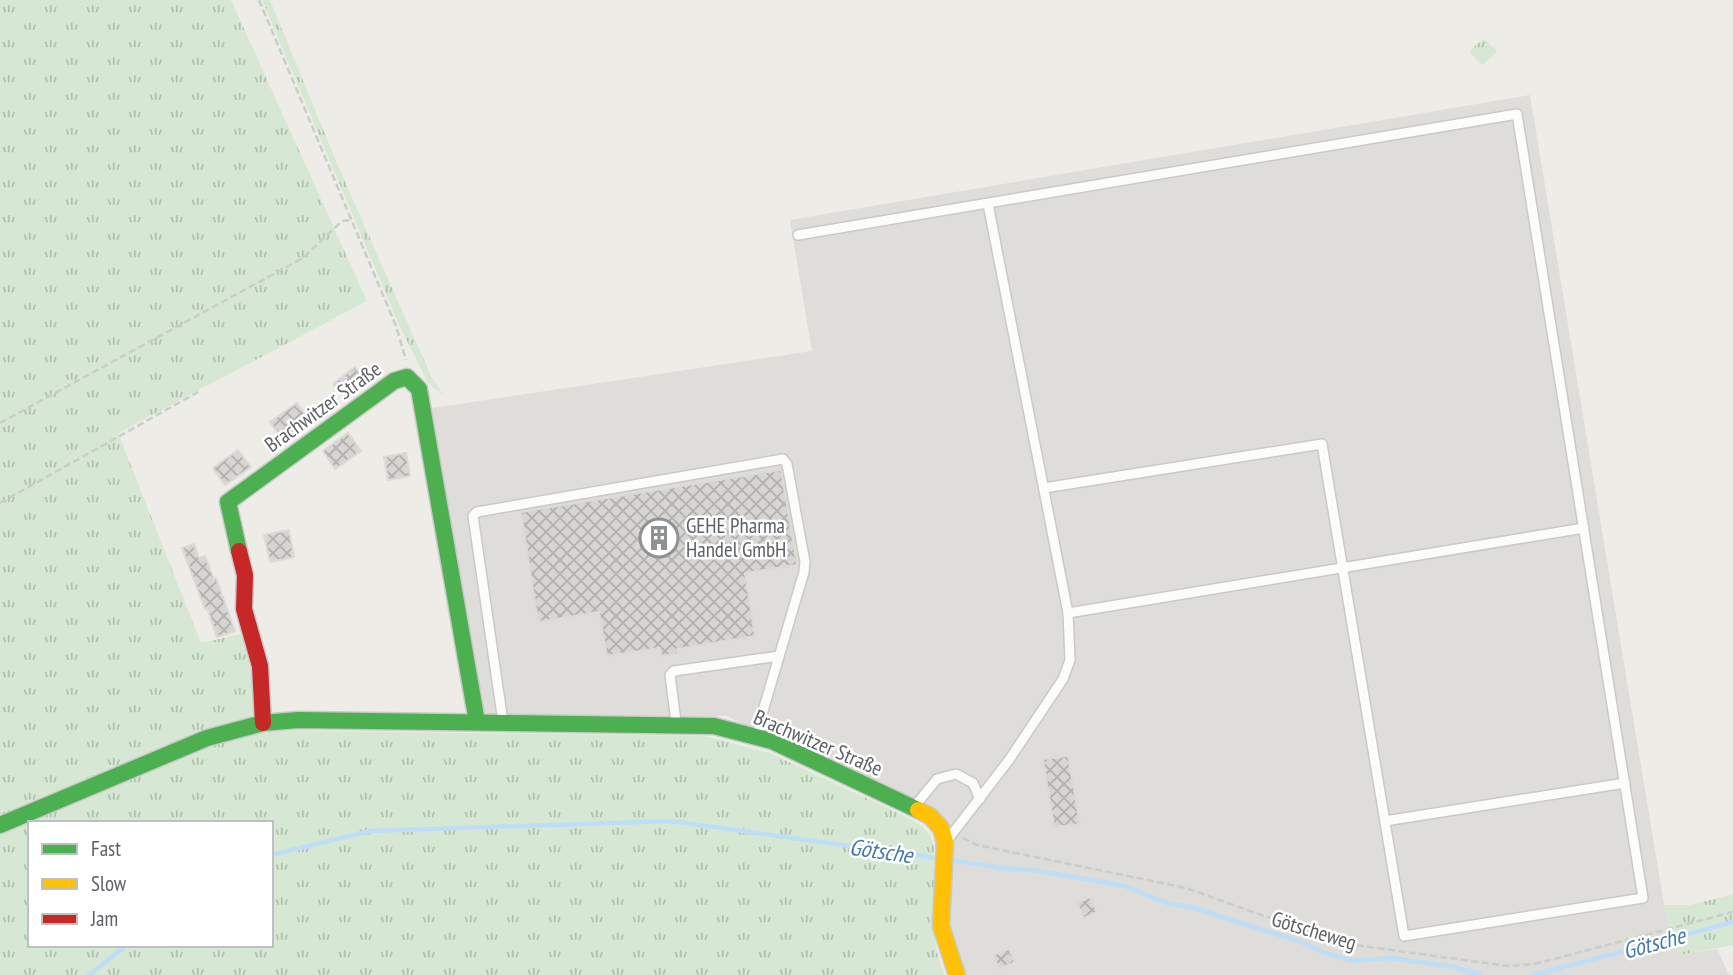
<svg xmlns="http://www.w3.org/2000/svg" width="1733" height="975" font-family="'PT Sans Narrow',sans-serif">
	<defs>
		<pattern id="grass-tufts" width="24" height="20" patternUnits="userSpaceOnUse" patternTransform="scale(1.75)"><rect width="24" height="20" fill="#d6e8d3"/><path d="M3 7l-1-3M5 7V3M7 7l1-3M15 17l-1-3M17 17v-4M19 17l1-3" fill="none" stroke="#b1bfaf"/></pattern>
		<pattern id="building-cross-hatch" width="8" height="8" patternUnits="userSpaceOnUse" patternTransform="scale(1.75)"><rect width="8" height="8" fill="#d6d5d2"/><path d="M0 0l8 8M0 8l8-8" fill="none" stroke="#b1b0ae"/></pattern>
	</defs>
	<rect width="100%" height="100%" fill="#edece7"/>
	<polygon fill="#deddd9" points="1530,95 1664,905 1680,955 1717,949 1729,975 957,975 930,816 727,716 495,715 479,711 426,409 812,351 790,220"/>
	<g fill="url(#grass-tufts)" fill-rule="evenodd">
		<path d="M0,0H231L367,301L118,433L201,643L246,633L257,730L704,736L770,753L913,820C919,825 929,831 932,839C935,845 934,854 934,861C937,898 928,941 945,975H0ZM30,823H271V945H30Z"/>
		<polygon points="262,0 270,0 338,166 431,376 444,396 428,383 400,327"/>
		<polygon points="1484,39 1496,50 1496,53 1484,64 1480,64 1471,54 1470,50"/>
		<polygon points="1733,894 1733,945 1680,955 1664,905 1690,905"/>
	</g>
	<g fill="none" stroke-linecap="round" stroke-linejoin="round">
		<g stroke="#bddef6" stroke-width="4.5">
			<polyline points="271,855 370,831 670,821 936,858"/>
			<polyline points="951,860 1002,868 1033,870 1125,886 1167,903 1191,907 1301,942 1325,953 1353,961 1391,958 1454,967 1480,975"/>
			<polyline points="89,975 127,945"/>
			<polyline points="1534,975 1733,922"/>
		</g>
	</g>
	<g fill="url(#building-cross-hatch)" stroke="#dcdad6" stroke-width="2">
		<polygon points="355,367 366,383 345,398 333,384"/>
		<polygon points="297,403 310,421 283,440 270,422"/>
		<polygon points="348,433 361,451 335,469 323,451"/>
		<polygon points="238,450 251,467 225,485 213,468"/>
		<polygon points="406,453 410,476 388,480 384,457"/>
		<polygon points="781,470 797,565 745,573 755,636 677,649 678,654 661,656 660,648 607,656 599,612 538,622 521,512"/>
		<polygon points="289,530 294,557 270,562 264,535"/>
		<polygon points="194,544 199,558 205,556 214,579 216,578 235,631 217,637 207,608 205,609 182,548"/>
		<polygon points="1068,756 1080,824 1054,827 1043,759"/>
		<polygon points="1090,897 1097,912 1084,918 1077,903"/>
		<polygon points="1009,949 1015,962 999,969 993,955"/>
	</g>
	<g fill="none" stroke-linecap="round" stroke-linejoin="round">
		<defs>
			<g id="lane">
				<polyline points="798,235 1517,114 1643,898 1404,936 1322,444 1044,488"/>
				<polyline points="1068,613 1584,528"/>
				<polyline points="503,722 473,516 477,512 783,459 787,464 805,562 804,572 760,721 758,735"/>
				<polyline points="676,722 670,675 674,671 779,656"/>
				<polyline points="914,807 937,779 956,774 973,783 980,799"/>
				<polyline points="1385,821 1625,783"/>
				<polyline points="949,838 1009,760 1063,679 1070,660 1068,613 988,204"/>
			</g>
			<g id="fast">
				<polyline points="239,551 228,502 394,381 407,377 419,389 477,722"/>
				<polyline points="0,825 207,738 263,723 298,720 714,726 772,741 918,810"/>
			</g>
			<polyline id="slow" points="918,810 930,816 941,828 945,842 941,926 957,975"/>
			<polyline id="jam" points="239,551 245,575 244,609 260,666 263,723"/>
		</defs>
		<use href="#lane" stroke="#c9c9c8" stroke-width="12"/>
		<use href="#fast" stroke="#c9c9c9" stroke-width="19"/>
		<use href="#slow" stroke="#c9c9c9" stroke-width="19"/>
		<use href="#jam" stroke="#c9c9c9" stroke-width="19"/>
		<g stroke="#c9ceca" stroke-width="2.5" stroke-dasharray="7 3.5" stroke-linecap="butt">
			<polyline points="259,0 396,326 406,360"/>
			<polyline points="0,423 303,258 342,221 352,220"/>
			<polyline points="0,503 200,391"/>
			<polyline points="963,838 977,845 1186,888 1340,943 1508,966 1535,964 1733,912"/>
		</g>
		<use href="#lane" stroke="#fcfcfb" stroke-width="9"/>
		<use href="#fast" stroke="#4caf50" stroke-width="16"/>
		<use href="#slow" stroke="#ffc107" stroke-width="16"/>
		<use href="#jam" stroke="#c62828" stroke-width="16"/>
	</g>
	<defs>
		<symbol id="building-ring" viewBox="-11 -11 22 22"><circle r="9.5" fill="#fff" stroke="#8f9292" stroke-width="1.5"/><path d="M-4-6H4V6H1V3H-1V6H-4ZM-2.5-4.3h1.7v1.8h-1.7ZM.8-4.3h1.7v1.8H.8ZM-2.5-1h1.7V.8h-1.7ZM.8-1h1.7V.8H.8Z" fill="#8f9292"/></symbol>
	</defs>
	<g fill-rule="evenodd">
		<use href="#building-ring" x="637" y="516" width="44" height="44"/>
	</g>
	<g text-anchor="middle" stroke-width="5" stroke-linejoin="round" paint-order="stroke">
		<g font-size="21" fill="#5d6165" stroke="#fff">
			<text transform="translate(323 407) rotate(-36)" y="7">Brachwitzer Straße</text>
			<text transform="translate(818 743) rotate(23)" y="7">Brachwitzer Straße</text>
			<text transform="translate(1314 931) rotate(17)" y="7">Götscheweg</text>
		</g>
		<g font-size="21" fill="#5d6165" stroke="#fff" text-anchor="start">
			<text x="686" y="533">GEHE Pharma<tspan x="686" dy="24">Handel GmbH</tspan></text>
		</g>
		<g font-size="23" font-style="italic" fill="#4578ae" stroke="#fff">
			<text transform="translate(881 851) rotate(8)" y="8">Götsche</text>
			<text transform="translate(1654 943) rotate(-15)" y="8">Götsche</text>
		</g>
	</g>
	<rect x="28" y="821" width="245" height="126" fill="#ffffff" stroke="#bec0c1" stroke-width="2"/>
	<rect x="42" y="844" width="35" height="10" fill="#4caf50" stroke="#bec0c1" stroke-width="2"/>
	<text x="91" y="856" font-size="21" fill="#5d6165">Fast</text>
	<rect x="42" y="879" width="35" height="10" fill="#ffc107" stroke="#bec0c1" stroke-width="2"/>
	<text x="91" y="891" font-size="21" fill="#5d6165">Slow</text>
	<rect x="42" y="914" width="35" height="10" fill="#c62828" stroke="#bec0c1" stroke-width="2"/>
	<text x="91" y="926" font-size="21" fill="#5d6165">Jam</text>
</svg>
